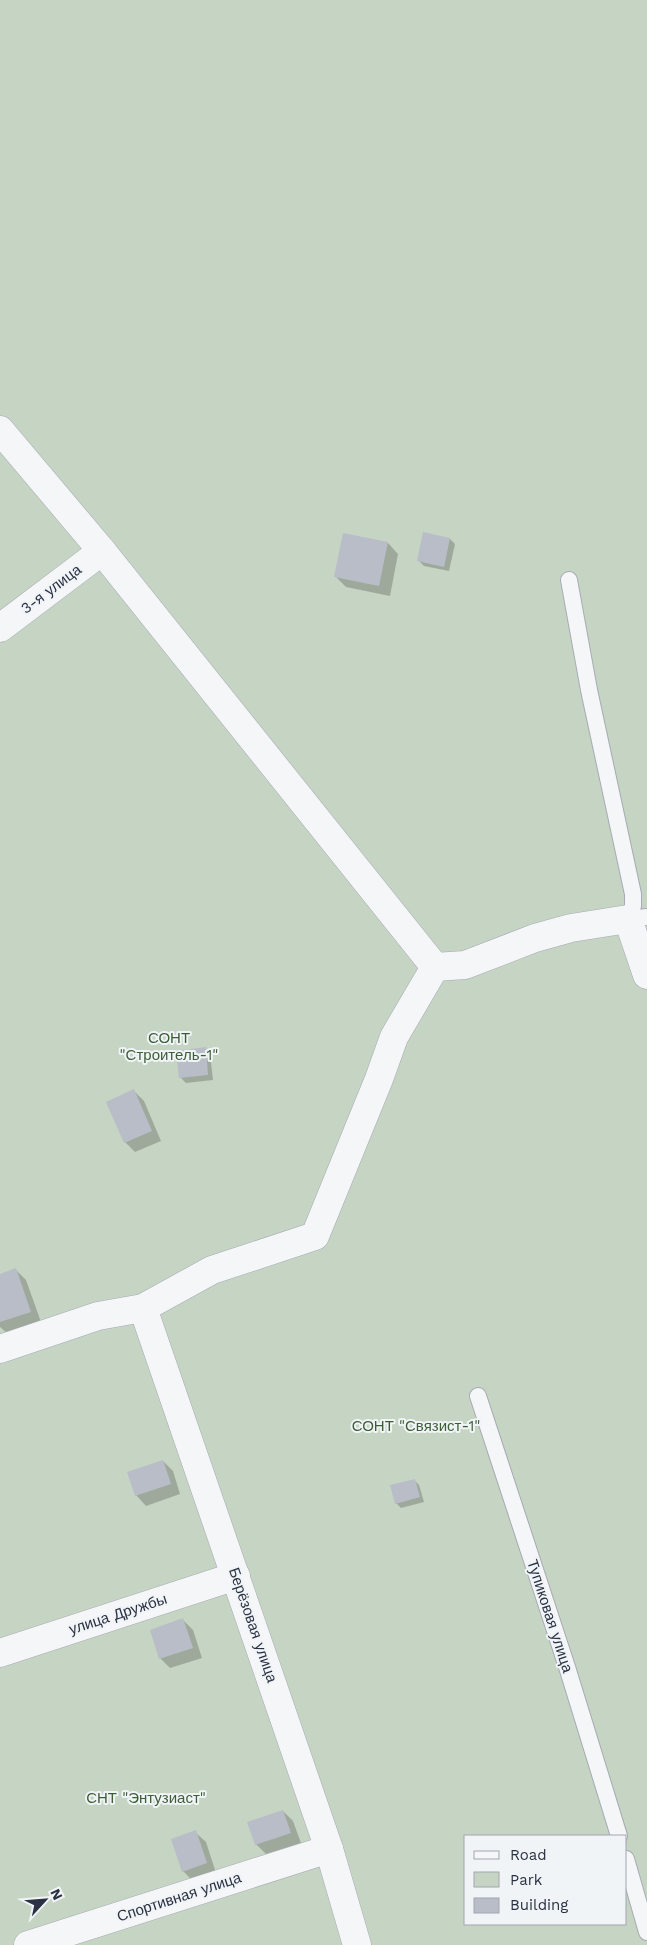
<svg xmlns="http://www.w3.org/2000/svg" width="647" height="1945" font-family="'Work Sans',sans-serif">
	<rect width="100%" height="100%" fill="#e1e4ea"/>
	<path fill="#c6d4c3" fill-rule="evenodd" d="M0,0H647V1945H0ZM466,1836H626V1924H466Z"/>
	<g fill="#0003">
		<polygon points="424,534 450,539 455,544 449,571 424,566 419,561"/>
		<polygon points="388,543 398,554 390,596 346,587 336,577"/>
		<polygon points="205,1049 210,1054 213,1080 186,1083 181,1078"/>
		<polygon points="134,1091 144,1101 161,1141 135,1152 125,1142"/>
		<polygon points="16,1270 26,1280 41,1322 7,1333 0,1327 0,1275"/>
		<polygon points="163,1461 173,1471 180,1494 146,1506 136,1495"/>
		<polygon points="414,1480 419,1485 424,1502 401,1508 396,1503"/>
		<polygon points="183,1620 193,1630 202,1658 170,1668 160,1658"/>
		<polygon points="283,1811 293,1821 301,1843 266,1854 256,1844"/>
		<polygon points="195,1832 206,1842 216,1873 193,1881 183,1871"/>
	</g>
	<g fill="#b9bdc7">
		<polygon points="423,532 450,538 444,567 417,561"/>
		<polygon points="343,533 388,542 379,586 334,577"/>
		<polygon points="206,1047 208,1075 179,1078 176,1051"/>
		<polygon points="134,1089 152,1131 124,1143 106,1102"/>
		<polygon points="16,1268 31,1312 0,1322 0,1274"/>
		<polygon points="163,1460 171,1484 135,1496 127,1472"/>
		<polygon points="415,1479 420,1497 395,1504 390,1485"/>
		<polygon points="183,1618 193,1648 159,1659 150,1630"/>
		<polygon points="283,1810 291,1833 255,1845 247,1822"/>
		<polygon points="196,1830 207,1863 182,1872 171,1839"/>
	</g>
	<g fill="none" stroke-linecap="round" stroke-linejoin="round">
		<defs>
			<g id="service">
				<polyline points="569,580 589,690 633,894 633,906 628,919 647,917"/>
				<polyline points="478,1396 567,1667 619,1836"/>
				<polyline points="626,1859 647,1932"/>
			</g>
			<g id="minor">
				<polyline points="0,430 102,551 435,967 465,965 535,938 571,928 628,919 647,975"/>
				<polyline points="0,628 102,551"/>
				<polyline points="143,1308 329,1849 357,1945"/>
				<polyline points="0,1349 98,1316 143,1308 212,1270 315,1236 379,1079 394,1037 435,967"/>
				<polyline points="0,1653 236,1576"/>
				<polyline points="28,1945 329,1849"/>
			</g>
		</defs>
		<use href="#service" stroke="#a6abb4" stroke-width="18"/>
		<use href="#minor" stroke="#a6abb4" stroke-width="29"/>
		<use href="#service" stroke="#f4f6f8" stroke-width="16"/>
		<use href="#minor" stroke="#f4f6f8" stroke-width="28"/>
	</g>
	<g text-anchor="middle" stroke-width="4" stroke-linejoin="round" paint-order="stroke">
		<g font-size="15" fill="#293142" stroke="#f1f4f7">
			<text transform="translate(51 589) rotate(-37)" y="5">3-я улица</text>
			<text transform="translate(118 1614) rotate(-18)" y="5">улица Дружбы</text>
			<text transform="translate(550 1616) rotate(72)" y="5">Тупиковая улица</text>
			<text transform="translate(253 1625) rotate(71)" y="5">Берёзовая улица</text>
			<text transform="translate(179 1897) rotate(-18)" y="5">Спортивная улица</text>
		</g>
		<g font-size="15" fill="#3c5e36" stroke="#f1f4f7">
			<text x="169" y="1043">СОНТ<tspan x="169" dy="17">"Строитель-1"</tspan></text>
			<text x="416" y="1431">СОНТ "Связист-1"</text>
			<text x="146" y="1803">СНТ "Энтузиаст"</text>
		</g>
	</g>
	<rect x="464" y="1835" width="162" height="90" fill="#f1f4f7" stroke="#a1a6af"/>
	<rect x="474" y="1851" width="25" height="8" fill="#f4f6f8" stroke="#a1a6af"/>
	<text x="510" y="1860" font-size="15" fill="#293142">Road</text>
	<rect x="474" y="1872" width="25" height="15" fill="#c6d4c3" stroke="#a1a6af"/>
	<text x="510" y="1885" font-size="15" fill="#293142">Park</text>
	<rect x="474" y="1898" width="25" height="15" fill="#b9bdc7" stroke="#a1a6af"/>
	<text x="510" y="1910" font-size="15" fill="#293142">Building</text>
	<g transform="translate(45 1900) rotate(64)" stroke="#f1f4f7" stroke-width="4" paint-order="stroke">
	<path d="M0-4L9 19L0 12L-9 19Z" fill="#293142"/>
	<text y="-8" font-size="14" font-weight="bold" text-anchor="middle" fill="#293142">N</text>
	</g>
</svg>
